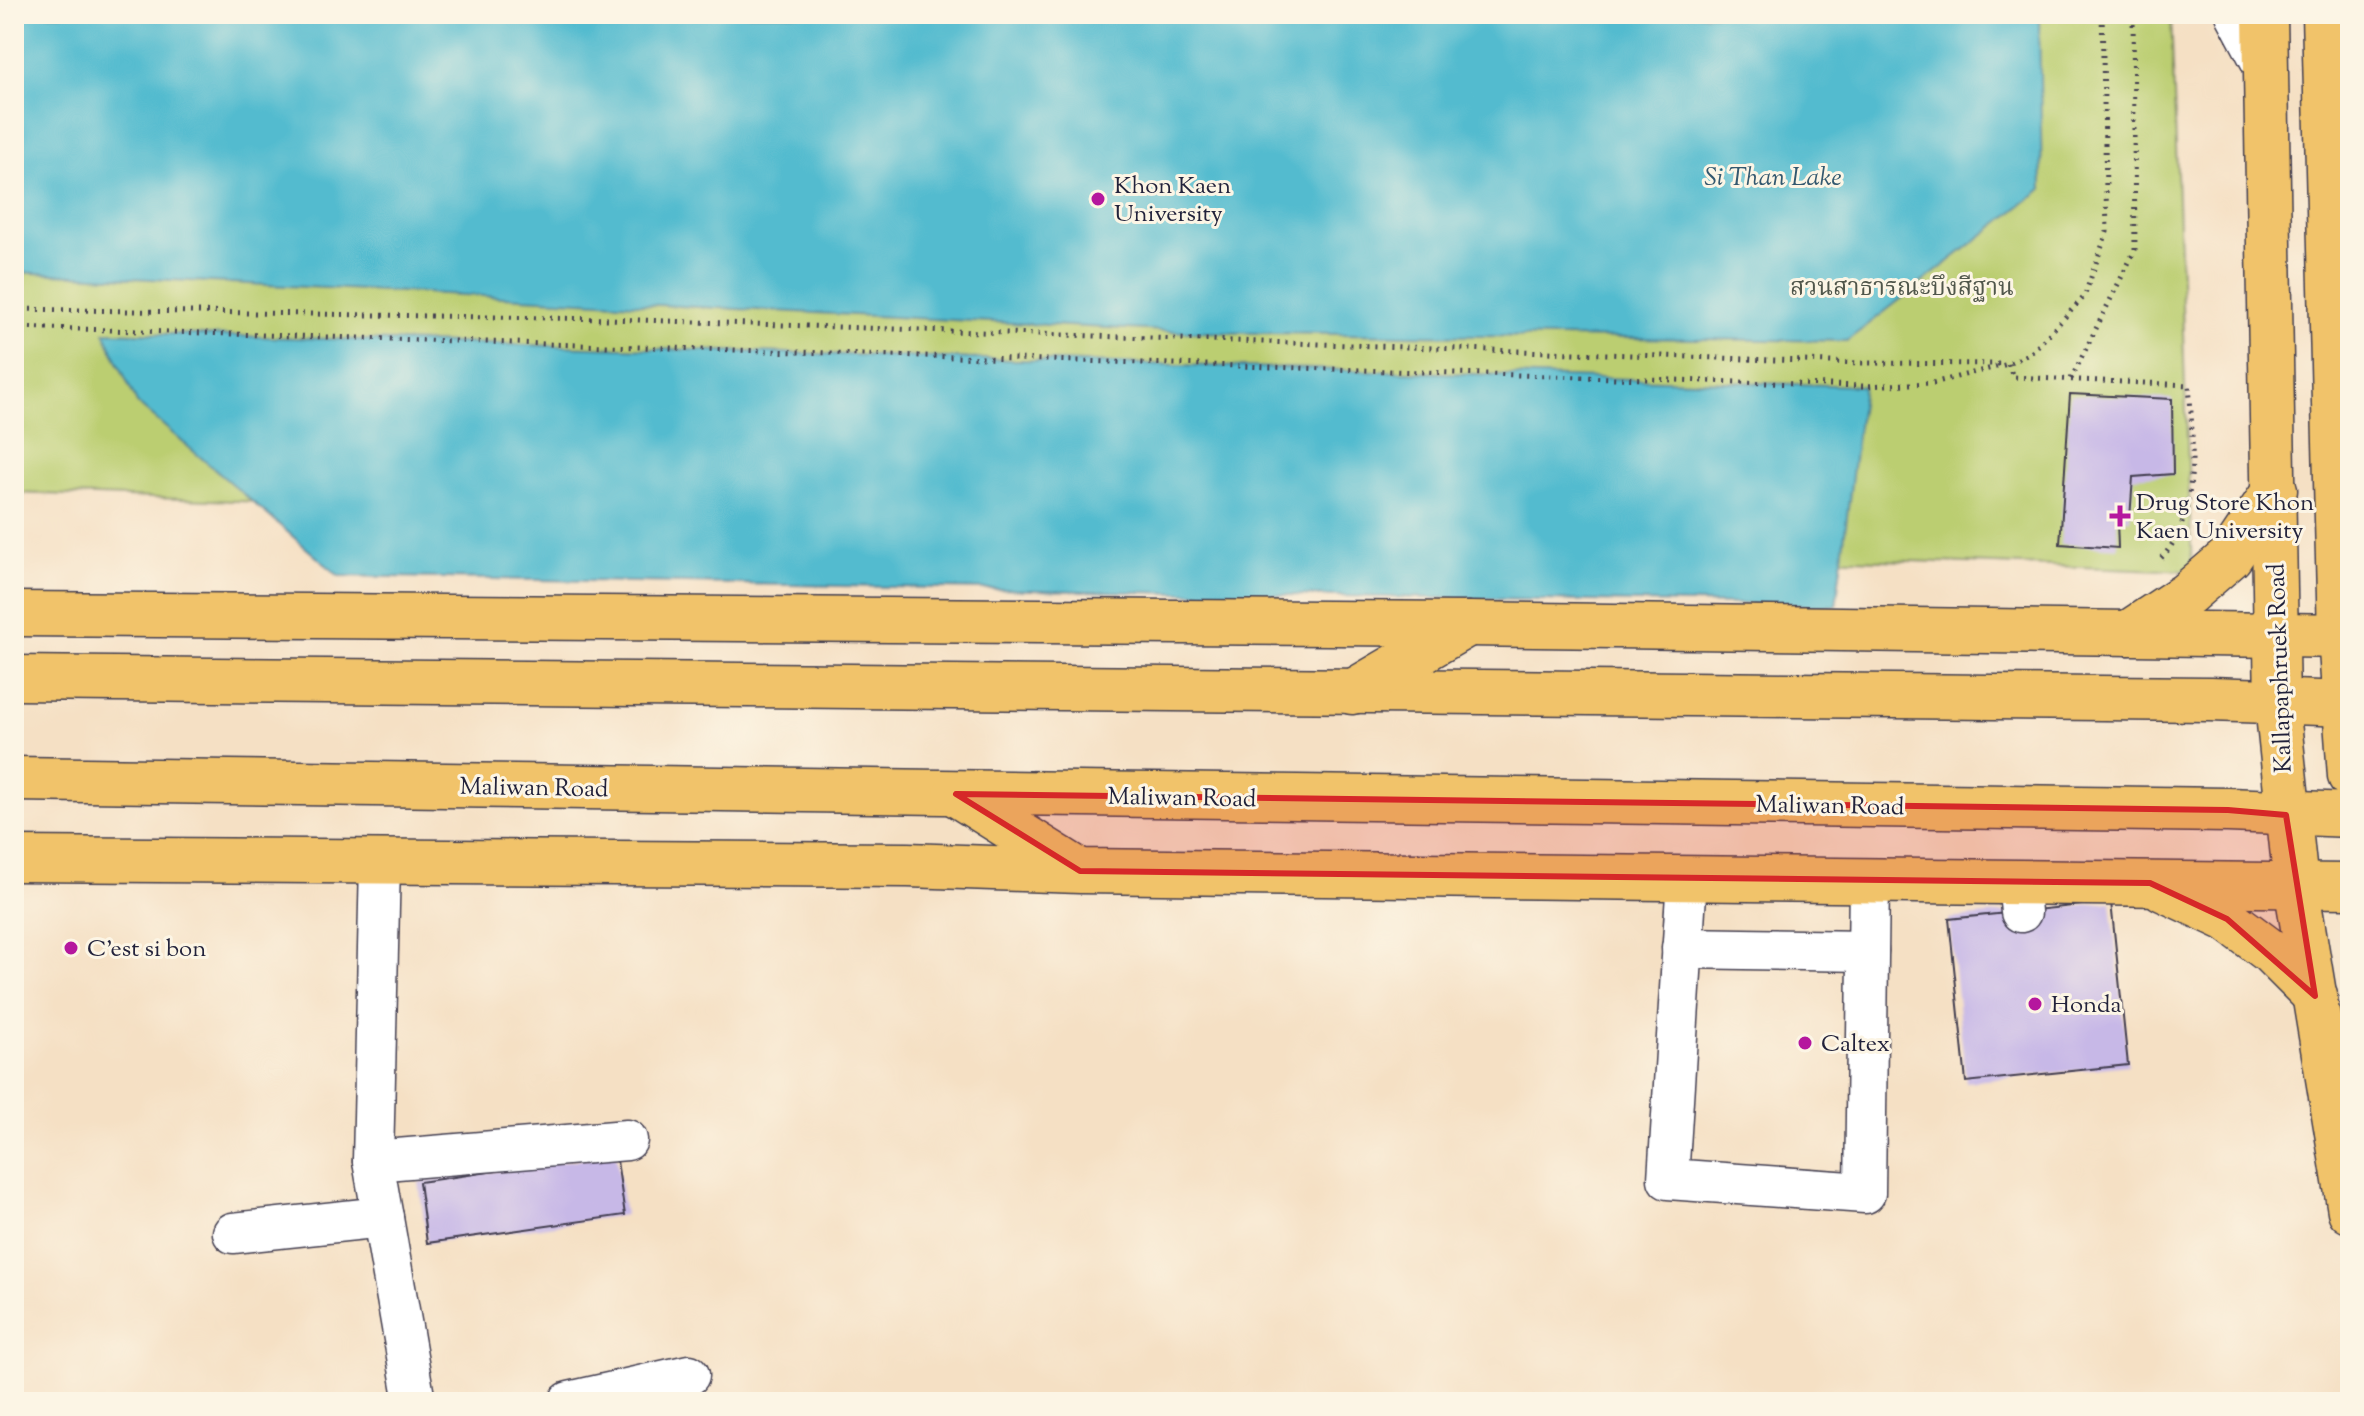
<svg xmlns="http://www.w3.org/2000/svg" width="2364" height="1416" font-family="'Sorts Mill Goudy','Noto Serif Thai',serif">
	<rect width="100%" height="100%" fill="#fcf5e5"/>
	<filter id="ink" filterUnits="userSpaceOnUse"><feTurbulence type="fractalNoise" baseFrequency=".0125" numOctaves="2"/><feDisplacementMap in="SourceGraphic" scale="16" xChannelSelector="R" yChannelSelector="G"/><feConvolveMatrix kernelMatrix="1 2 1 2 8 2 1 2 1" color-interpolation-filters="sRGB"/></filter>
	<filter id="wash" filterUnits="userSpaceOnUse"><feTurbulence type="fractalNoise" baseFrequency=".006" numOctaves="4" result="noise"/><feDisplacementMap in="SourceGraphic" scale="32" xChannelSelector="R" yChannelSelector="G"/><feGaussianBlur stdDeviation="1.8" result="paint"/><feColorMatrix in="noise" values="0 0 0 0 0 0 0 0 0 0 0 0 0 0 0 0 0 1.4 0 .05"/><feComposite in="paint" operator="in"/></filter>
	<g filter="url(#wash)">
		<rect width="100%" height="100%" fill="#f5e0c4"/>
		<polygon fill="#bbce71" stroke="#6e7856" stroke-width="2" points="14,14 2171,14 2192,571 14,493"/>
		<g fill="#52bbcf" stroke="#3a6e85" stroke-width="2">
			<polygon points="14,14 2039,14 2042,189 1847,341 1185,332 14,272"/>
			<polygon points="104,332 1863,386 1836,606 339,576 137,403"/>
		</g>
		<g id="blocks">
			<g fill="#c7b8e7">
				<polygon points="2070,394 2172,399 2173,474 2133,477 2130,519 2117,520 2118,548 2060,544"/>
				<polygon points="2111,902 2128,1065 1966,1082 1949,919"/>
				<polygon points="616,1154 625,1215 427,1243 419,1182"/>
			</g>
		</g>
	</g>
	<g filter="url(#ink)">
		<use href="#blocks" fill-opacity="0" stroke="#423e50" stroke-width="2"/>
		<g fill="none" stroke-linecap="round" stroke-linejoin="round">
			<defs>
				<g id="minor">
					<polyline points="2236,14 2267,72"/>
					<polyline points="380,863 373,1161 415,1402"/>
					<polyline points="1687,878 1668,1179 1865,1193 1869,880"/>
					<polyline points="2018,882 2021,912"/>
					<polyline points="1682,948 1868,951"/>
					<polyline points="373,1161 627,1140"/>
					<polyline points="233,1233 383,1217"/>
					<polyline points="569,1402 689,1375"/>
				</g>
				<g id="major">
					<polyline points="2265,14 2277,704 2296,885 2350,1211"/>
					<polyline points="2324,14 2340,636 2350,776"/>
					<polyline points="14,614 1468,624 2350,636"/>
					<polyline points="2128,633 2187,594 2230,557 2275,490"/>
					<polyline points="14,678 2210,699 2350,704"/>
					<polyline points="1352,692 1468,624"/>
					<polyline points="14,779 2228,810 2350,815"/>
					<polyline points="956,794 1078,870"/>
					<polyline points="14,859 908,865 1080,871 2350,886"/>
					<polyline points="2163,889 2227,919 2270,951 2315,996"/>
				</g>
			</defs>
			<use href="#minor" stroke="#423e50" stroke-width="43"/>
			<use href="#major" stroke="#423e50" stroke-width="47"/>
			<g stroke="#423e50" stroke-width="5" stroke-dasharray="2 6" stroke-linecap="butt">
				<polyline points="14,309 610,319 1860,363 2003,364"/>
				<polyline points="14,327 1863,386 1933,383 2008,364 2031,353 2084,297 2107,232 2102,14"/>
				<path d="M2008,364L2013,377L2189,385C2193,436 2200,520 2161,558"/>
				<polyline points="2071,379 2135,250 2133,14"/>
			</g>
			<use href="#minor" stroke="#fff" stroke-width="40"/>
			<use href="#major" stroke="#f1c36a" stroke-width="44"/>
		</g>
	</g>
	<path fill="#d62828" fill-opacity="0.2" stroke="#d62828" stroke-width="6" stroke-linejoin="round" d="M956,794L2228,810L2286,815L2315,996L2227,919L2150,883L1080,871Z"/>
	<g fill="#b5179e" stroke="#fcf5e5" stroke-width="3">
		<circle cx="1098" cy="199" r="8"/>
		<path d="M2116 504h8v8h8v8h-8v8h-8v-8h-8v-8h8z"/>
		<circle cx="71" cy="948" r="8"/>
		<circle cx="2035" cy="1004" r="8"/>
		<circle cx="1805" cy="1043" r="8"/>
	</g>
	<g text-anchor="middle" stroke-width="6" stroke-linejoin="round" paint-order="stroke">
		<g font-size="24" fill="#22223b" stroke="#fcf5e5" text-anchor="start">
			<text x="1114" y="193">Khon Kaen<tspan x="1114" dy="28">University</tspan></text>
			<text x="2136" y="510">Drug Store Khon<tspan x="2136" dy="28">Kaen University</tspan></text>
			<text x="87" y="956">C'est si bon</text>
			<text x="2051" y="1012">Honda</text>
			<text x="1821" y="1051">Caltex</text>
		</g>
		<g font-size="24" fill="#50564b" stroke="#fcf5e5">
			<text x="1902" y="295">สวนสาธารณะบึงสีฐาน</text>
		</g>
		<g font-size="24" fill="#22223b" stroke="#fcf5e5">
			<text transform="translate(2279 668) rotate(-92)" y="8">Kallapaphruek Road</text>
			<text transform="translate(534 787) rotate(1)" y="8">Maliwan Road</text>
			<text transform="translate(1182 797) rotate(1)" y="8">Maliwan Road</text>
			<text transform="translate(1830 805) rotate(1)" y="8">Maliwan Road</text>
		</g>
		<g font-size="26" font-style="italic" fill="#33586f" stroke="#fcf5e5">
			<text x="1773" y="185">Si Than Lake</text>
		</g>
	</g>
	<rect width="2364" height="1416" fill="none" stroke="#fcf5e5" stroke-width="48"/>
</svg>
